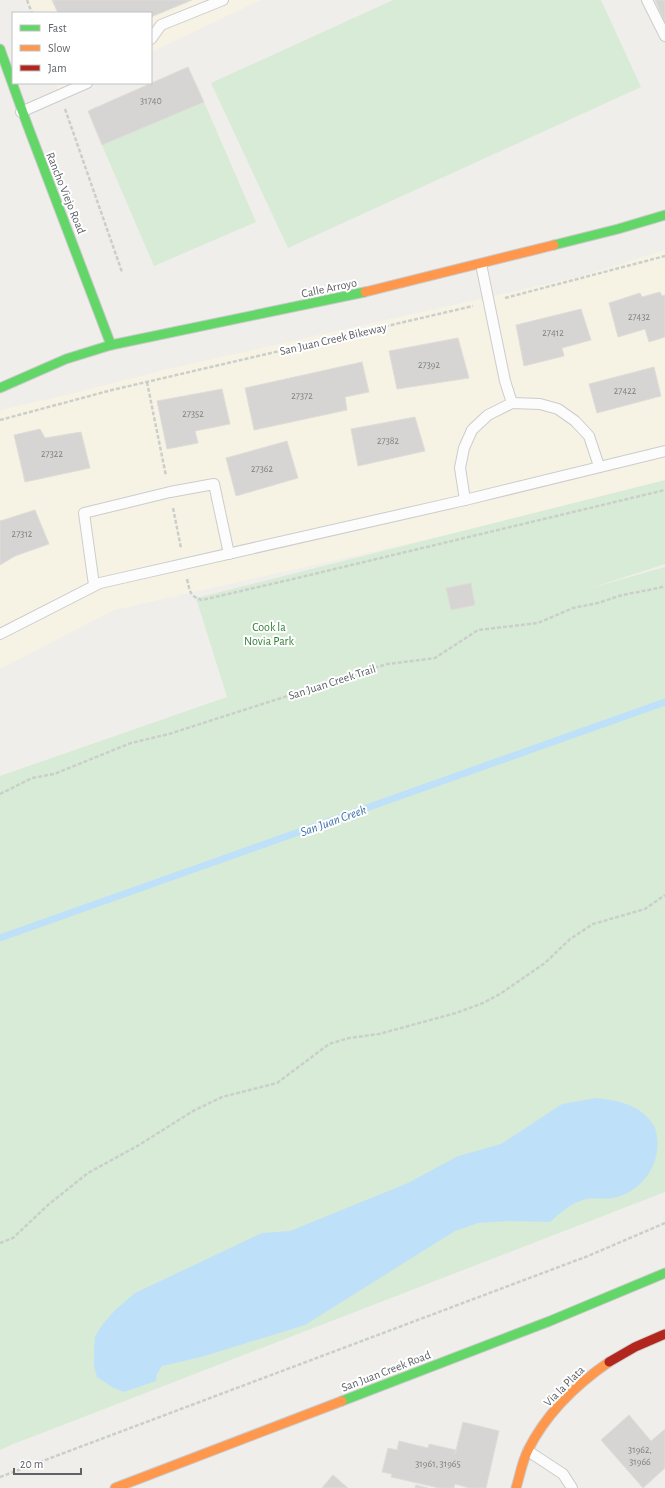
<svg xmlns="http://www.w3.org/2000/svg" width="665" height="1488" font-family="'Alegreya Sans',sans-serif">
	<rect width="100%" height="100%" fill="#efeeea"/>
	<g fill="#f7f3e4">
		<polygon points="26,0 261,0 151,52 151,13 31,13"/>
		<polygon points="56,83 86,83 60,95"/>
		<polygon points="665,250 665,485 588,503 114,610 0,669 0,410 71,394 168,369 583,276"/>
	</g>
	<g fill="#d8ebd6">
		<polygon points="393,0 601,0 641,87 288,248 211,83"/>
		<polygon points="204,102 256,222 154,266 102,145"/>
		<polygon points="665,480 665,564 588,589 665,567 665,1192 11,1445 0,1450 0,776 227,697 196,598"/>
	</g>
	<path fill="#bfe0f9" d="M596,1098C619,1100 644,1106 655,1128C665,1159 644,1192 613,1198C603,1200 593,1196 583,1200C570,1204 560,1213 550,1222L508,1221L478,1223L455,1231L305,1325L201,1357L162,1366L157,1374L156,1381L124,1392L112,1387L97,1377L94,1366V1352L95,1336L103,1324L115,1310L135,1293L262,1233L290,1231L408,1183L458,1156L501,1144L562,1104Z"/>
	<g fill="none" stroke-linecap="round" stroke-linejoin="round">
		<polyline stroke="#bfe0f9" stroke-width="7" points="0,938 665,702"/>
	</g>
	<g fill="#d6d5d3" stroke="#deddd9">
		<polygon points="52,0 192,0 151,17 151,13 58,13"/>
		<polygon points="655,0 665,0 665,23"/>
		<polygon points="188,67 204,102 102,145 88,111"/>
		<polygon points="660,292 662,296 665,295 665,337 649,342 645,329 618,337 609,303 640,293 642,297"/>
		<polygon points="581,309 591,340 562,348 564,356 524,366 516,325"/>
		<polygon points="458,338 469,378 397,389 389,351"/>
		<polygon points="362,362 369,392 345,397 347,410 254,430 245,388"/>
		<polygon points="654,367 661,396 597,413 589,384"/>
		<polygon points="222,389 230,424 195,431 198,443 167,449 157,401"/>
		<polygon points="415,417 425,451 358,466 351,429"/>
		<polygon points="40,429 45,438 81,432 90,468 25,482 14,435"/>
		<polygon points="287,441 298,478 236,496 226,458"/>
		<polygon points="35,510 49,544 15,556 0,565 0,521"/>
		<polygon points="471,583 475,605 451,610 446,588"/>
		<polygon points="629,1415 651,1441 665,1429 665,1468 643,1488 601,1440"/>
		<polygon points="463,1422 499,1431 486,1488 469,1488 455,1484 454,1488 439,1488 391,1477 392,1474 382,1472 388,1448 397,1450 399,1441 428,1448 429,1444 456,1450 455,1454"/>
		<polygon points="333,1475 348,1488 322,1488"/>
		<polygon points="416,1485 428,1488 415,1488"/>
	</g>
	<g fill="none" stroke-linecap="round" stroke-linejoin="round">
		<defs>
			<g id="lane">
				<polyline points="647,0 665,36"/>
				<polyline points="151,39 161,25 223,0"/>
				<polyline points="21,112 87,83"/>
				<polyline points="481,264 505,381 512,403"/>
				<polyline points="465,500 460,468 464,448 472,430 488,415 512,403 540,404 558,409 575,421 589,436 599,466"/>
				<polyline points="94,585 84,513 170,492 214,484 229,554"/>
				<polyline points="0,634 100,583 465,500 665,451"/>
				<polyline points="528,1451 563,1474 572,1488"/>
			</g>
			<g id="fast">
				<polyline points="0,49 27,124 111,345"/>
				<polyline points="554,245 618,229 665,215"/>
				<polyline points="0,388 66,359 111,345 365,292"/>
				<polyline points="342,1401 550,1321 665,1273"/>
			</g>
			<g id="slow">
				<polyline points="365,292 554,245"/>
				<polyline points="115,1488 342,1401"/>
				<path d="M516,1488C520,1475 522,1462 528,1450C546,1414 577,1384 609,1362"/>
			</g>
			<polyline id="jam" points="609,1362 635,1347 665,1334"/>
		</defs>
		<use href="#lane" stroke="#cbcccc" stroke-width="12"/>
		<use href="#fast" stroke="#cacacb" stroke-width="11"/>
		<use href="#slow" stroke="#cacacb" stroke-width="11"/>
		<use href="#jam" stroke="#cacacb" stroke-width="11"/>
		<g stroke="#cacfcc" stroke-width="2.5" stroke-dasharray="4 2" stroke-linecap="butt">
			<polyline points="27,0 32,13"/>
			<polyline points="65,109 122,272"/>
			<polyline points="505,298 665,256"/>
			<polyline points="147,382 166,476"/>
			<polyline points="0,420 112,390 473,306"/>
			<polyline points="173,508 181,548"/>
			<path d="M187,579C190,591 189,596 202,600L293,579L665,490"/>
			<polyline points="0,794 32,778 54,774 131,743 169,734 387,664 435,658 478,630 538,623 573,608 598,603 622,595 659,588 665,586"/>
			<polyline points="0,1243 13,1238 49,1204 88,1173 139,1145 193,1111 222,1097 277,1083 329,1044 349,1038 379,1034 456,1013 483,1003 500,994 545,963 570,939 593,924 645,909 665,895"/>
			<polyline points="0,1477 588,1256 665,1223"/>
		</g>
		<use href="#lane" stroke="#fdfcfc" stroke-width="10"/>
		<use href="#fast" stroke="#63d668" stroke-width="9"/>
		<use href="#slow" stroke="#ff974d" stroke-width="9"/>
		<use href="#jam" stroke="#b3261e" stroke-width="9"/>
	</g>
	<g text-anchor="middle" stroke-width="4" stroke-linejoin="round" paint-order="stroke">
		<g font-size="10" fill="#7e8184">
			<text x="151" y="104">31740</text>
			<text x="639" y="320">27432</text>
			<text x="553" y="336">27412</text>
			<text x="429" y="368">27392</text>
			<text x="625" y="394">27422</text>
			<text x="302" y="399">27372</text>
			<text x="193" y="417">27352</text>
			<text x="388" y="444">27382</text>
			<text x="52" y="457">27322</text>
			<text x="262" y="472">27362</text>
			<text x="22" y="537">27312</text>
			<text x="640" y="1453">31962,<tspan x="640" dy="12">31966</tspan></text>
			<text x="438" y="1467">31961, 31965</text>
		</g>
		<g font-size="12" fill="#5f6368" stroke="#fff">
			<text transform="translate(66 193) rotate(68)" y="4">Rancho Viejo Road</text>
			<text transform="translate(329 288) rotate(-12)" y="4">Calle Arroyo</text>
			<text transform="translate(333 339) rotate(-13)" y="4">San Juan Creek Bikeway</text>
			<text transform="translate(332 682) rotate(-18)" y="4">San Juan Creek Trail</text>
			<text transform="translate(386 1371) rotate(-21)" y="4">San Juan Creek Road</text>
			<text transform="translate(564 1386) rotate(-45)" y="4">Via la Plata</text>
		</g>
		<g font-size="12" fill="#348238" stroke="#fff">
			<text x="269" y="631">Cook la<tspan x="269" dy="14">Novia Park</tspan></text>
		</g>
		<g font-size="13" font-style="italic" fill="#4174aa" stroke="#fff">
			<text transform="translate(333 820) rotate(-20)" y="5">San Juan Creek</text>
		</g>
	</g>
	<rect x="12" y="12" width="140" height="72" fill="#ffffff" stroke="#bfc1c3"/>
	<rect x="20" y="25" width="20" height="6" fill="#63d668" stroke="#bfc1c3"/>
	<text x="48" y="32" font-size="12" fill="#5f6368">Fast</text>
	<rect x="20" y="45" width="20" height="6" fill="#ff974d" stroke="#bfc1c3"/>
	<text x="48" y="52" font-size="12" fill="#5f6368">Slow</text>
	<rect x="20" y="65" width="20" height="6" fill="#b3261e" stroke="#bfc1c3"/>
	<text x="48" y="72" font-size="12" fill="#5f6368">Jam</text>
	<path d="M14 1468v6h67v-6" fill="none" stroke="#5f6368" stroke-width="2"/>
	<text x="20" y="1468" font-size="12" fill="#5f6368" stroke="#ffffff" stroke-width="3" paint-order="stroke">20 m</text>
</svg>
